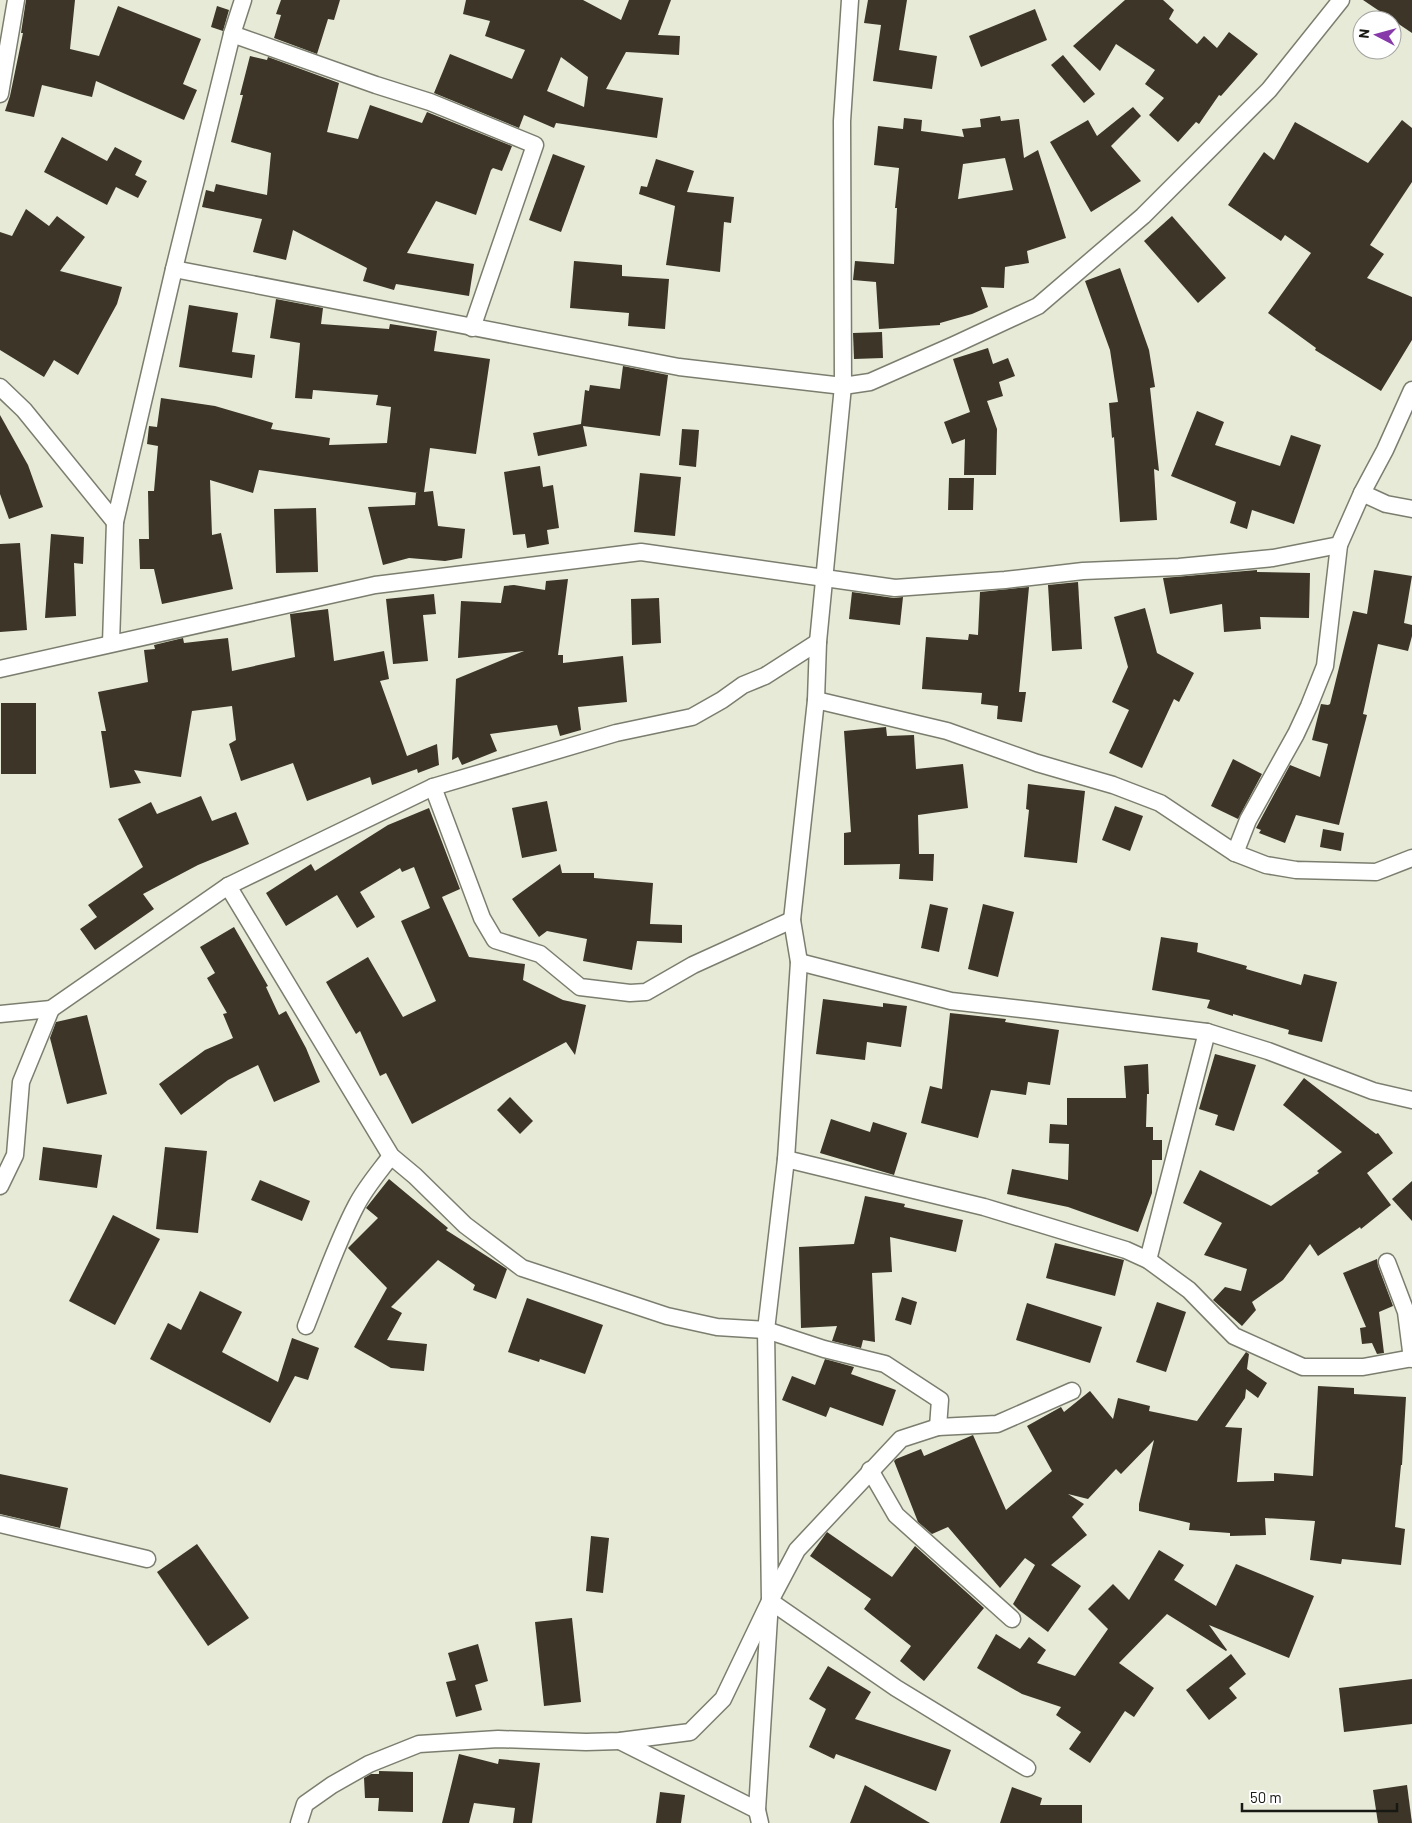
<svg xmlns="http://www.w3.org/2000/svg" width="1412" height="1823" font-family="Barlow,sans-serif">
	<rect width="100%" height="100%" fill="#e6ead7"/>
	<g fill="#3c3528" fill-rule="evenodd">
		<polygon points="26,0 75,0 70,49 99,56 118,6 201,39 183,84 197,90 184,120 96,81 92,97 42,85 34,117 5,111 10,96 23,33 21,33"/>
		<polygon points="281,0 340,0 334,20 328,19 317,54 274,38 281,15 276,14"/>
		<path d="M466,0H583L621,20L629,0H671L658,35L680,36L679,55L626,52L606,89L663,98L657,138L556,123L554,128L524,115L519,128L434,93L450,54L512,79L525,50L485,36L490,21L463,14ZM561,57L588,77L584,107L547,91Z"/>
		<polygon points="868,0 907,0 899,50 937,56 932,89 873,81 881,25 864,23"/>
		<polygon points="1125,0 1163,0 1174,10 1169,19 1197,44 1204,36 1217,48 1229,32 1258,54 1221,96 1219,95 1199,124 1196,122 1178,142 1149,115 1164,98 1145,84 1155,70 1116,44 1100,71 1073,46"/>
		<polygon points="1363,0 1412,0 1412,33"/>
		<polygon points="217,6 229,10 223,31 211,27"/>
		<polygon points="1035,9 1047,40 981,67 969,36"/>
		<polygon points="1063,55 1095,94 1084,103 1051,65"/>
		<polygon points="250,56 267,60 268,57 339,83 327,132 358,139 370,105 422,123 427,112 512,146 502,171 493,168 491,170 476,215 436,201 407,253 474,264 469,296 396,284 394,290 363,281 367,268 293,230 286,260 253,252 262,219 202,207 206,190 214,192 216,184 267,195 271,153 231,142 243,95 240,95"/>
		<polygon points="1133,107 1141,116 1111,146 1141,181 1091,212 1050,142 1088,120 1097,136"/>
		<path d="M1000,116L1001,121L1019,119L1024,158L1038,150L1066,238L1027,251L1029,263L1005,267L1004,288L981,287L988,307L972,314L940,323V325L879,329L876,282L853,280L855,261L894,264L897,208H895L899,168L874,165L878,126L903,129L904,118L922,120L921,131L964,137L962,129L981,127L980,119ZM1005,158L1013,190L958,199L963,164Z"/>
		<polygon points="1402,120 1412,128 1412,182 1370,245 1384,254 1367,278 1412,297 1412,340 1381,391 1315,350 1316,348 1268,313 1311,253 1285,235 1281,241 1228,205 1264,152 1274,160 1295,122 1368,163"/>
		<polygon points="62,137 107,161 115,147 142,161 135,175 147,181 138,198 116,187 107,205 44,172"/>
		<polygon points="553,154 585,166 561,232 529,220"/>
		<polygon points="656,159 694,171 687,192 734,197 731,223 724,222 720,272 666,265 675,206 639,194 641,186 647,187"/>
		<polygon points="26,209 49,226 57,216 85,237 60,271 122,287 117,304 78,375 54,360 44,377 0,350 0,232 12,236"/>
		<polygon points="1172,216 1226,278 1198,303 1144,241"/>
		<polygon points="574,261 622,265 622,276 669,279 665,329 628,326 629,313 570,308"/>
		<polygon points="1120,268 1149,350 1155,387 1150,388 1159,471 1154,469 1157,520 1120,522 1114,437 1112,438 1109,403 1118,402 1110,350 1085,281"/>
		<polygon points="276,299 323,308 321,324 389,329 390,324 437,331 434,351 490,359 476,454 430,448 424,492 433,491 438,526 465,529 462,558 445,561 409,558 383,565 368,507 415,505 416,493 418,493 259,470 253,493 210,480 212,535 221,533 233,589 162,604 154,569 140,569 139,539 149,539 148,491 154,491 158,446 147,444 149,426 157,427 161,398 215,406 273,423 271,429 330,438 329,445 387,443 391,407 376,405 378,395 313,390 312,399 295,398 300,343 270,338"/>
		<polygon points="189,305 238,313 232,352 255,355 252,378 179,367"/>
		<polygon points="882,332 883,358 854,359 853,333"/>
		<polygon points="988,348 993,364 1008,358 1015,376 999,382 1003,396 987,401 997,429 996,475 964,475 965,439 952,444 944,422 970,412 953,359"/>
		<polygon points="623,366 668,375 660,436 583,426 587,446 538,456 533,433 581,424 585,390 589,391 590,385 620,389"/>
		<polygon points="1197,411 1224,422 1215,445 1280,466 1291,435 1321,445 1294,524 1252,510 1247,529 1230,523 1236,502 1171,476"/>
		<polygon points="0,415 28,465 43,507 9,519 0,494"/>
		<polygon points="682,429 699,430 696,467 679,465"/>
		<polygon points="540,466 543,487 553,485 559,528 547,530 549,544 527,548 525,534 513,535 504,472"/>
		<polygon points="640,473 681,477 675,536 634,532"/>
		<polygon points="949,478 974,478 973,510 948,510"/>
		<polygon points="316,508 318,572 276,573 274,509"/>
		<polygon points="51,534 84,537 83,564 74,563 76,616 45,618"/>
		<polygon points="20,543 27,630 0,632 0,544"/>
		<polygon points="1257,570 1257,572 1310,573 1309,618 1260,617 1261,629 1224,632 1222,604 1170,614 1163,578"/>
		<polygon points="1374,570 1412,576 1404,623 1412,625 1412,636 1408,651 1378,644 1363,714 1367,715 1339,825 1296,815 1285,843 1259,833 1261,830 1256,828 1290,765 1320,777 1328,744 1312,740 1321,704 1328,705 1330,704 1353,611 1367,614"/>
		<polygon points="568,579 558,655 563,655 563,663 623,656 627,702 578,707 581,730 560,736 557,725 490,734 497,751 462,765 458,757 452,760 456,679 524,651 458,658 461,601 501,603 504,586 514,585 545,590 546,581"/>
		<polygon points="1078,582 1082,649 1052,651 1048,585"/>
		<polygon points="1029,587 1019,692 1026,692 1022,722 997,719 998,706 981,704 982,693 922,689 926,637 968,640 969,634 978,635 980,592"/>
		<polygon points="852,592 894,598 903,597 900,625 849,619"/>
		<polygon points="434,594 436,614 423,615 428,661 393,664 386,599"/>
		<polygon points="659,598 661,643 632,645 631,599"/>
		<polygon points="1145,608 1157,653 1194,673 1179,702 1174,699 1142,768 1109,753 1129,710 1112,702 1128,667 1114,617"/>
		<polygon points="328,609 334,661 384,651 389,679 380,681 407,756 437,744 439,765 418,773 417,769 372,785 370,777 307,801 293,763 241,781 229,744 236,740 232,706 192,711 181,777 134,770 141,783 110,788 101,731 106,731 98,692 148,682 144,650 155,649 154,645 183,638 184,643 228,638 232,671 295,657 290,614"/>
		<rect x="1" y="703" width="35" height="71"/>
		<polygon points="886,727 887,736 914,735 916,769 963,764 968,808 918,815 919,854 934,854 933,881 899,879 900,864 844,865 844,833 851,832 844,731"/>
		<polygon points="1233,759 1262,774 1238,819 1211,806"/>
		<polygon points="1028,784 1085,791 1077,863 1024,857 1029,810 1026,809"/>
		<polygon points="201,796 212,821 236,812 249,844 198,865 143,894 154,909 95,950 80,929 97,917 88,905 143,867 118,819 151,802 157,814"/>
		<polygon points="547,801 557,851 522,858 512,808"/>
		<polygon points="1115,806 1143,816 1130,851 1102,840"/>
		<polygon points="429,808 460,889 442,897 469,957 525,964 523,980 563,1000 586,1005 575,1055 566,1042 412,1124 386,1073 380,1076 360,1031 356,1034 326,982 368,957 403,1017 436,1001 401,921 430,908 414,867 402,872 400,868 360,892 375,917 357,928 337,895 286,926 266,893 311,864 315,871 388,825"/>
		<polygon points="1323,829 1344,833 1341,851 1320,847"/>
		<polygon points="560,864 562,873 594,873 594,878 653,883 650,924 682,925 682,943 637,941 632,970 583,961 587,939 547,931 539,937 512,899"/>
		<polygon points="930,904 948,908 939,952 921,948"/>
		<polygon points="983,904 1014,912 998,977 968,969"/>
		<polygon points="234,927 268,986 266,987 279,1015 286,1011 306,1048 320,1082 274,1102 258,1065 228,1080 181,1115 159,1084 205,1050 233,1038 223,1014 227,1013 207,978 215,973 200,947"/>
		<polygon points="1161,937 1198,943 1197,952 1247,966 1246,969 1301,985 1304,974 1337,982 1322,1042 1288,1034 1289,1030 1233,1014 1233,1016 1207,1008 1210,1000 1152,990"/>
		<polygon points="823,999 883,1007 883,1003 907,1006 901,1047 867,1042 865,1060 816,1054"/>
		<polygon points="950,1013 1006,1019 1005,1022 1059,1030 1050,1085 1028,1082 1026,1095 991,1090 978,1138 921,1123 930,1086 942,1089"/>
		<polygon points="87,1015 107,1094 67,1104 50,1038 56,1022"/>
		<polygon points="1215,1054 1256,1065 1234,1131 1215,1125 1218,1115 1199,1109"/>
		<polygon points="1148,1064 1149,1094 1147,1094 1146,1127 1153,1127 1153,1140 1162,1140 1162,1160 1152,1160 1152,1193 1138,1232 1068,1207 1007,1194 1012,1169 1068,1180 1069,1144 1049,1143 1050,1124 1067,1125 1067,1098 1126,1098 1124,1066"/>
		<polygon points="1304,1078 1376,1134 1378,1133 1393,1153 1367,1173 1391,1205 1361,1229 1360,1227 1318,1256 1310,1244 1283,1280 1252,1302 1256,1310 1242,1326 1213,1300 1225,1287 1241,1291 1247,1269 1204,1255 1222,1223 1183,1203 1200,1170 1271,1206 1319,1173 1317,1171 1342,1152 1283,1105"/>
		<polygon points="510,1097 533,1121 520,1134 497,1110"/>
		<polygon points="831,1119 870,1132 873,1122 907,1133 894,1175 820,1153"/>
		<polygon points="43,1147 102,1155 97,1188 39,1180"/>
		<polygon points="165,1147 207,1151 198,1233 156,1229"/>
		<polygon points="389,1179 448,1228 446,1230 507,1269 496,1299 473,1290 475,1285 438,1260 391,1307 402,1313 387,1340 427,1344 424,1371 391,1368 354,1347 387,1288 348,1248 378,1218 366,1208"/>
		<polygon points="260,1180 310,1201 302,1221 251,1200"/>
		<polygon points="1412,1181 1412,1221 1392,1199"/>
		<polygon points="865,1196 905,1204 904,1207 963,1220 956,1252 890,1237 892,1272 872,1273 875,1342 863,1340 861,1348 832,1341 837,1326 801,1328 799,1247 854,1244"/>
		<polygon points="113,1215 160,1239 115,1325 69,1301"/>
		<polygon points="1055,1243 1124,1260 1115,1296 1046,1278"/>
		<polygon points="1377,1259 1378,1266 1393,1306 1379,1312 1384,1353 1377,1354 1372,1343 1362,1344 1360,1328 1366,1327 1343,1273"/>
		<polygon points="200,1291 242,1312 222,1352 278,1382 292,1338 319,1348 308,1380 295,1376 270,1423 150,1359 168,1323 181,1330"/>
		<polygon points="902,1297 917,1302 911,1325 895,1320"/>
		<polygon points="527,1298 603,1325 585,1374 540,1359 539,1362 508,1352"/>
		<polygon points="1157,1302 1186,1312 1166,1372 1136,1362"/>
		<polygon points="1027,1303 1102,1327 1090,1363 1016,1340"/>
		<polygon points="1246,1352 1249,1354 1247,1369 1267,1383 1258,1398 1246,1389 1245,1398 1225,1427 1242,1428 1237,1482 1274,1481 1274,1473 1313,1476 1318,1386 1354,1388 1354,1394 1406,1397 1402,1465 1401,1465 1395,1527 1405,1529 1401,1565 1342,1559 1341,1564 1310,1560 1315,1521 1265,1518 1266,1535 1230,1536 1230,1533 1189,1530 1190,1523 1139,1511 1139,1504 1154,1440 1121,1474 1116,1469 1088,1499 1068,1494 1084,1504 1072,1517 1087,1535 1051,1565 1081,1586 1048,1632 1019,1610 1013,1604 1035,1565 1025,1558 1000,1588 948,1527 932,1534 918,1522 894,1461 896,1459 921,1449 924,1456 973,1435 1006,1510 1052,1471 1027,1426 1061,1407 1064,1412 1090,1391 1113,1419 1118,1398 1150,1406 1149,1411 1197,1421"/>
		<polygon points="825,1359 854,1367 851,1374 896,1390 883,1426 830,1407 826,1417 782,1400 792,1376 815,1385"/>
		<polygon points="0,1474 68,1488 60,1528 0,1514"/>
		<polygon points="827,1532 892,1577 915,1546 984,1608 924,1681 900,1661 911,1646 864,1609 871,1599 810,1556"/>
		<polygon points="591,1536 609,1538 603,1593 586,1591"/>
		<polygon points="197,1544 249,1618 208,1646 157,1572"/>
		<polygon points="1159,1550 1184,1565 1174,1580 1216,1606 1236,1564 1314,1596 1289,1658 1209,1625 1227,1650 1226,1651 1167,1614 1119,1663 1154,1688 1134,1717 1125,1711 1090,1763 1069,1749 1081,1732 1056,1715 1061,1707 1022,1694 977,1668 996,1634 1020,1649 1029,1637 1046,1650 1037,1663 1075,1676 1108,1629 1088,1609 1113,1584 1129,1600"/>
		<polygon points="572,1618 581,1702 544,1706 535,1622"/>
		<polygon points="478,1644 488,1681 475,1685 482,1710 456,1717 446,1682 456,1680 448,1653"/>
		<polygon points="1231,1654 1246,1674 1229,1688 1237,1698 1209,1720 1186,1690"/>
		<polygon points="828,1666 871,1692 855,1719 951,1750 936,1791 836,1754 834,1759 809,1747 826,1709 809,1699"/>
		<polygon points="1412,1679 1412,1724 1344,1732 1339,1688"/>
		<polygon points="459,1754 498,1764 499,1759 540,1763 532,1823 513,1823 515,1808 474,1803 469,1823 442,1823"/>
		<polygon points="379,1771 413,1772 413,1812 378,1811 379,1798 365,1798 364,1778 371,1774 379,1774"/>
		<polygon points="865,1785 930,1823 850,1823"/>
		<polygon points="1407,1785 1412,1823 1378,1823 1373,1790"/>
		<polygon points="1012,1787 1042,1798 1040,1805 1082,1805 1082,1823 1000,1823"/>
		<polygon points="660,1792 685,1795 681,1823 656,1823"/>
	</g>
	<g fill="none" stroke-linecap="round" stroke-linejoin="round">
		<defs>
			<g id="street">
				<polyline points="232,34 376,85 430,102 535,145 472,328"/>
				<polyline points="0,94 16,0"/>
				<polyline points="174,269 679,367 843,386 870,382 954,345 1038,306 1143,216 1269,90 1341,0"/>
				<polyline points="0,387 24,410 115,522"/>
				<polyline points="1362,493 1386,504 1412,509"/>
				<polyline points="111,643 115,522 174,269 232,34 243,0"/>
				<polyline points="0,669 375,585 641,552 895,588 1005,580 1083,571 1179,567 1273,558 1339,545 1362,493 1385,450 1412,390"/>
				<polyline points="816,700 947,731 1037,763 1113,785 1160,803 1235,853 1266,865 1296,870 1376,872 1412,858"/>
				<polyline points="433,787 482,918 495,940 540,954 580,987 630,993 646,992 693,965 792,920"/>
				<polyline points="1235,853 1248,820 1296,734 1309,706 1325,666 1339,545"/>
				<polyline points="228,886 391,1156 415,1176 465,1225 522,1268 667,1316 717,1327 766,1330 824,1349 885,1364 940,1400 938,1427"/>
				<polyline points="799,962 951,1001 1039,1011 1207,1032 1268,1051 1373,1091 1412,1100"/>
				<polyline points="0,1014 51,1009 228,886 433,787 616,733 692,717 722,700 743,685 765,676 818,642"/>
				<polyline points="786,1159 984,1207 1126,1250 1148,1260 1189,1290 1234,1336 1303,1367 1363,1367 1412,1358"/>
				<polyline points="0,1186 15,1155 21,1082 51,1009"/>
				<polyline points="1148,1260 1207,1032"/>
				<polyline points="1387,1262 1406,1312 1412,1359"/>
				<path d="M306,1326C322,1286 336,1244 356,1206C365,1188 379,1172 391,1156"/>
				<polyline points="870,1470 896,1515 1012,1619"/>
				<polyline points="0,1524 147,1559"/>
				<polyline points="770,1601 896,1688 1027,1768"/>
				<polyline points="620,1741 757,1810"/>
				<polyline points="299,1823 305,1804 332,1785 369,1764 419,1744 498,1739 586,1742 620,1741 690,1732 723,1699 770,1601 797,1550 901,1439 938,1427 997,1424 1072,1391"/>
				<polyline points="760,1823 757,1810 770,1601 766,1330 786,1159 799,962 792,920 816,700 818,642 843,386 842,121 850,0"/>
			</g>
		</defs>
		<use href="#street" stroke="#7b7e6e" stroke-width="19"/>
		<use href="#street" stroke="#fff" stroke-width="16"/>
	</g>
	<g transform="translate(1377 35) rotate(276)"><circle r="24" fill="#ffffff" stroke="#a3a3a1"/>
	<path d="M0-4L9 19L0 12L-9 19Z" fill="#8739aa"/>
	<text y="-8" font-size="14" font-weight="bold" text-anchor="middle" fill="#181913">N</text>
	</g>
	<path d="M1242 1803v8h155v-8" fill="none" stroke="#181913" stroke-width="2.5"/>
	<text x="1250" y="1803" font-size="15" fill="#181913" stroke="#ffffff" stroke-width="4" paint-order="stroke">50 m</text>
</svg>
